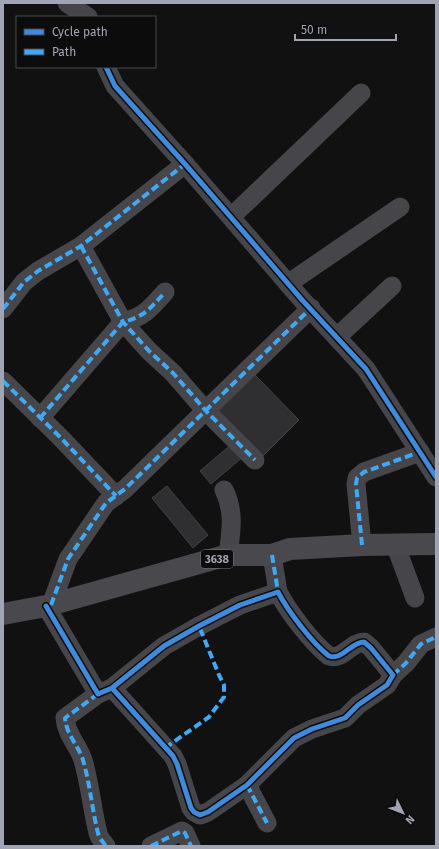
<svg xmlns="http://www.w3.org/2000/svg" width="439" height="849" font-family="'Fira Sans',sans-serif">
	<rect width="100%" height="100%" fill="#111112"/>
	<g fill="#2f2f31" stroke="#404146">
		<polygon points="254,374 299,420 263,456 217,410"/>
		<polygon points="233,443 244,456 211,484 200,471"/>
		<polygon points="167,486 208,535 193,548 152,498"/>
	</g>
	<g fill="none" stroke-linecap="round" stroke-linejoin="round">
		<g stroke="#46464a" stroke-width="19">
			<polyline points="67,3 88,17"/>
			<polyline points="106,67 115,86 185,164 303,301 366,369 436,477"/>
			<polyline points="231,217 361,93"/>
			<polyline points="81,246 123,322 149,351 173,373 206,411 255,460"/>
			<polyline points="289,283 400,207"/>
			<polyline points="3,309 24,282 38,271 81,246 185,164"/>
			<polyline points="337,337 392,286"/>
			<polyline points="3,381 60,437 116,496"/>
			<path d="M40,418L123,322C144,317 151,308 165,292"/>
			<path d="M224,490C235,512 231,532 228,555"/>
			<polyline points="395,544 415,598"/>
			<polyline points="362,545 356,484 357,478 364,472 420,452"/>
			<polyline points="272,555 278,592"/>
			<polyline points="51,605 68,559 106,503 125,489 311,308"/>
			<path d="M46,606L98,694L112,688L164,646L199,626L240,605L278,592C288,611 312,643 329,656C342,661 351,642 364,642L371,648L393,675L387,685L358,705L345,718L312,729L294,738L247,785L208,812L200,815L194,812L191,808L177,764L173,756L112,688"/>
			<polyline points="393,675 406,663 421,644 436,637"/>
			<path d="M98,694L65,718C66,734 78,745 83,760C90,784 92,809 98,833C99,838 103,842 106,846"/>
			<polyline points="247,785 267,823"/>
			<polyline points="151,846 182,831 185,833 191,846"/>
		</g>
		<polyline stroke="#48484d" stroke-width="22" points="3,614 46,606 228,555 272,555 290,549 362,545 436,544"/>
		<g stroke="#3fa9f5" stroke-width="4" stroke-dasharray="8 4" stroke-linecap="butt">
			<polyline points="81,246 123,322 149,351 173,373 206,411 255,460"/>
			<polyline points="3,309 24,282 38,271 81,246 185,164"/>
			<polyline points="3,381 60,437 116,496"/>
			<path d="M40,418L123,322C144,317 151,308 165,292"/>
			<polyline points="362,545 356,484 357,478 364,472 420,452"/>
			<polyline points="272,555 278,592"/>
			<polyline points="51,605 68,559 106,503 125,489 311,308"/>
			<polyline points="393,675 406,663 421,644 436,637"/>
			<path d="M98,694L65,718C66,734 78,745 83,760C90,784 92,809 98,833C99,838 103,842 106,846"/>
			<polyline points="165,748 209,717 224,697 224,685 219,675 199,626"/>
			<polyline points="247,785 267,823"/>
			<polyline points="151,846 182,831 185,833 191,846"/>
		</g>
		<defs>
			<g id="cycleway">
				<polyline points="106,67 115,86 185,164 303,301 366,369 436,477"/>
				<path d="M46,606L98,694L112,688L164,646L199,626L240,605L278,592C288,611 312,643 329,656C342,661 351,642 364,642L371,648L393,675L387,685L358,705L345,718L312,729L294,738L247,785L208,812L200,815L194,812L191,808L177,764L173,756L112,688"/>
			</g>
		</defs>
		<use href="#cycleway" stroke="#0c0c0d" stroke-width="8"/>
		<use href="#cycleway" stroke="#408adc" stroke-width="5"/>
	</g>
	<g text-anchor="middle" stroke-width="3" stroke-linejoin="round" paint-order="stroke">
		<rect fill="#0c0c0d" stroke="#747682" stroke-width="1" x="201" y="550" width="32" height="18" rx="3"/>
		<g font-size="11" font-weight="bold" fill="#a1a4b4">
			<text x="217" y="563">3638</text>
		</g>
	</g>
	<rect width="439" height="849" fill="none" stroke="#a1a4b4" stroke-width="8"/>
	<rect x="16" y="16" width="140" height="52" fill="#0c0c0d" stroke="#484950"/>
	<rect x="24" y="29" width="20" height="6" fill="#408adc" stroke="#484950"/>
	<text x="52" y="36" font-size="12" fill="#a1a4b4">Cycle path</text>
	<rect x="24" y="49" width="20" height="6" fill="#3fa9f5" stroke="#484950"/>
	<text x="52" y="56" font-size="12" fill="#a1a4b4">Path</text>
	<g transform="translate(403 813) rotate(133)" stroke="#0c0c0d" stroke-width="3" paint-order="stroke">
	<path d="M0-3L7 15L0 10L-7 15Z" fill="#a1a4b4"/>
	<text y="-6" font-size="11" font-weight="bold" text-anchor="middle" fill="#a1a4b4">N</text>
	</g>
	<path d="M295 34v6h101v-6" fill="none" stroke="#a1a4b4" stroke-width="2"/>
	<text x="301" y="34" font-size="12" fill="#a1a4b4" stroke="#0c0c0d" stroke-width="3" paint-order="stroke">50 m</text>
</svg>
